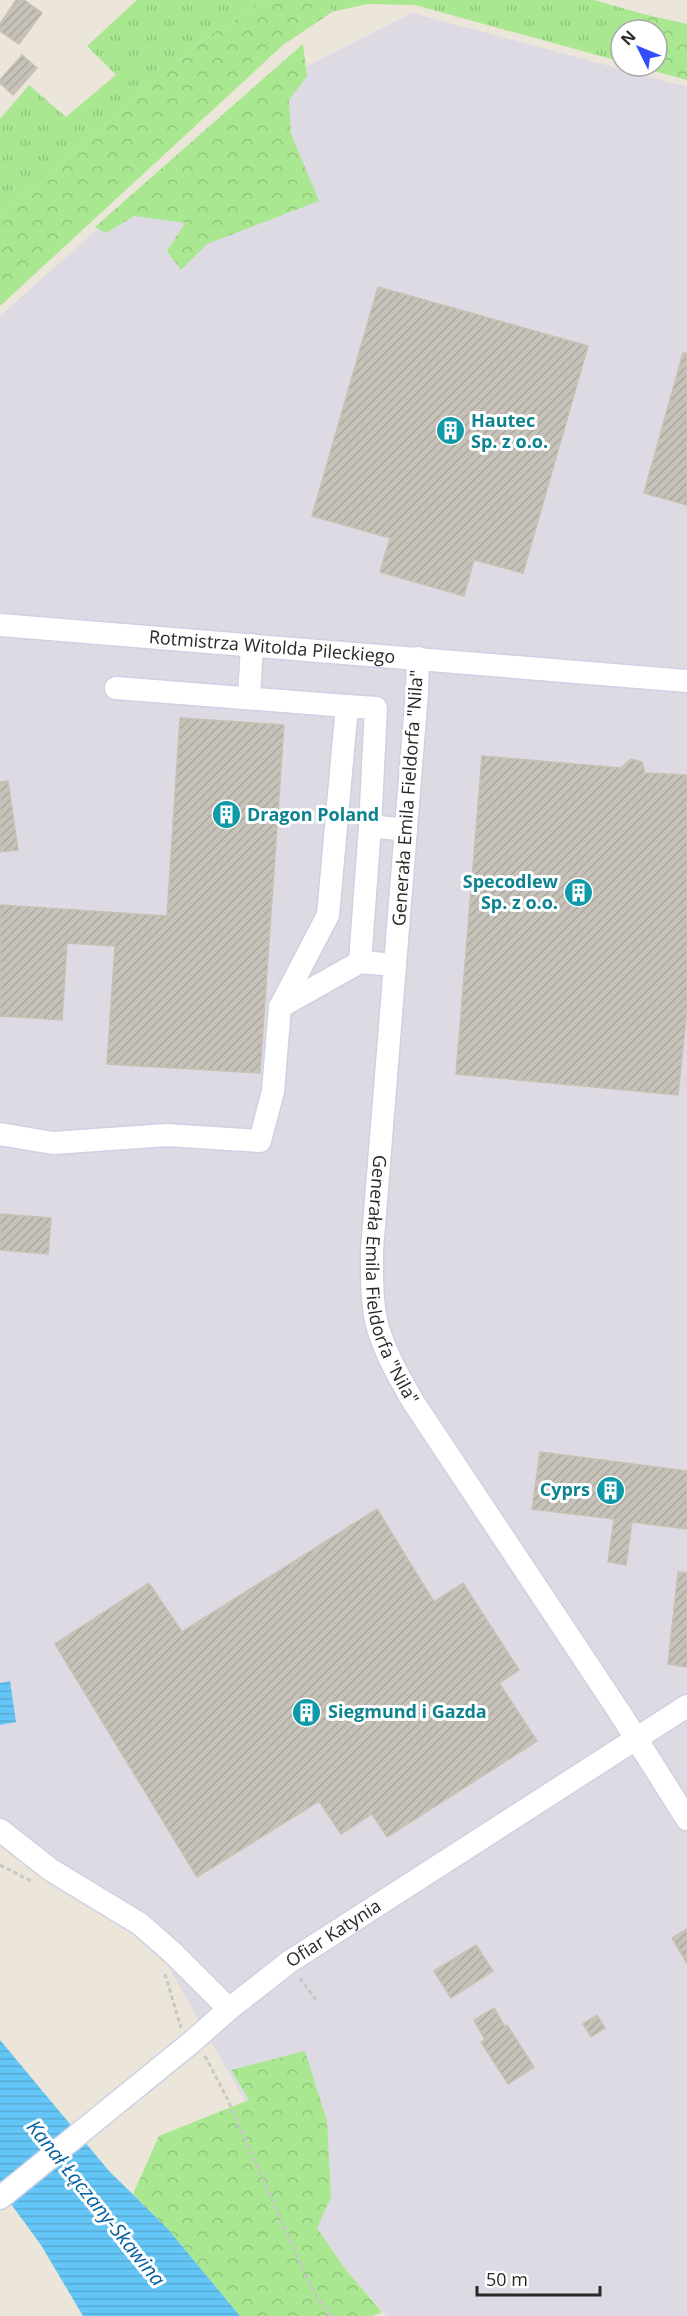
<svg xmlns="http://www.w3.org/2000/svg" width="687" height="2316" font-family="'Open Sans',sans-serif">
	<defs>
		<pattern id="grass-tufts" width="24" height="20" patternUnits="userSpaceOnUse" patternTransform="scale(1.5)"><rect width="24" height="20" fill="#a9e791"/><path d="M3 7l-1-3M5 7V3M7 7l1-3M15 17l-1-3M17 17v-4M19 17l1-3" fill="none" stroke="#91c67d"/></pattern>
		<pattern id="forest-crowns" width="20" height="18" patternUnits="userSpaceOnUse" patternTransform="scale(1.5)"><rect width="20" height="18" fill="#a9e791"/><path d="M2 6a3 3 0 1 1 6 0M12 15a3 3 0 1 1 6 0" fill="none" stroke="#91c67d"/></pattern>
		<pattern id="water-rules" width="6" height="5" patternUnits="userSpaceOnUse" patternTransform="scale(1.5)"><rect width="6" height="5" fill="#64c6f6"/><path d="M0 2.5h6" fill="none" stroke="#57aad3"/></pattern>
		<pattern id="building-hatch" width="6" height="6" patternUnits="userSpaceOnUse" patternTransform="scale(1.5)"><rect width="6" height="6" fill="#c7c2b9"/><path d="M-1 1l2-2M0 6l6-6M5 7l2-2" fill="none" stroke="#aba79f"/></pattern>
	</defs>
	<rect width="100%" height="100%" fill="#ece5d9"/>
	<polygon fill="#dedae4" points="412,13 687,87 687,2316 387,2316 346,2270 317,2228 167,1964 138,1937 30,1868 0,1841 0,316 148,184 305,67"/>
	<g fill="url(#grass-tufts)">
		<polygon points="137,0 267,0 203,40 0,217 0,119 29,85 66,117 116,75 87,46"/>
		<polygon points="329,0 594,0 643,14 633,30 621,30 621,50 615,60 415,5 367,4 332,12"/>
	</g>
	<g fill="url(#forest-crowns)">
		<polygon points="267,0 329,0 332,12 283,45 0,306 0,217 203,40"/>
		<polygon points="643,14 687,24 687,80 636,66 657,66 657,30 633,30"/>
		<polygon points="303,44 307,76 289,100 291,134 319,201 207,244 181,270 167,251 185,223 134,216 106,233 95,227"/>
		<polygon points="305,2051 327,2121 331,2197 317,2228 346,2270 382,2312 373,2316 240,2316 167,2228 133,2194 159,2136 249,2100 231,2070"/>
	</g>
	<g fill="url(#water-rules)">
		<polygon points="10,1681 16,1722 0,1725 0,1683"/>
		<polygon points="0,2040 109,2171 167,2228 240,2316 83,2316 41,2245 0,2189"/>
	</g>
	<g fill="url(#building-hatch)" stroke="#c7c1b3" stroke-width="1.5">
		<polygon points="16,0 24,0 42,13 19,44 0,31 0,24"/>
		<polygon points="22,55 37,68 13,95 0,83 0,80"/>
		<polygon points="378,287 588,346 523,573 474,560 464,596 380,572 390,538 312,516"/>
		<polygon points="683,353 687,353 687,505 644,493"/>
		<polygon points="180,718 284,725 260,1073 107,1064 115,946 67,943 62,1020 0,1016 0,905 167,916"/>
		<polygon points="482,756 621,768 631,759 642,762 645,773 687,775 687,1009 678,1095 456,1074"/>
		<polygon points="8,781 18,850 0,852 0,782"/>
		<polygon points="0,1214 51,1218 48,1254 0,1250"/>
		<polygon points="540,1452 687,1471 687,1529 632,1522 626,1565 608,1562 614,1519 532,1509"/>
		<polygon points="377,1509 434,1602 463,1583 519,1670 499,1683 537,1741 387,1837 372,1814 341,1834 319,1801 197,1877 55,1644 149,1583 182,1632"/>
		<polygon points="678,1572 687,1573 687,1667 668,1664"/>
		<polygon points="687,1929 687,1963 672,1938"/>
		<polygon points="476,1945 493,1971 451,1998 434,1971"/>
		<polygon points="494,2008 505,2027 507,2025 534,2067 508,2084 481,2042 485,2040 474,2020"/>
		<polygon points="597,2015 605,2028 591,2037 583,2024"/>
	</g>
	<g fill="none" stroke-linecap="round" stroke-linejoin="round">
		<defs>
			<g id="minor">
				<path id="s1" d="M0,625L687,681"/>
				<path id="s2" d="M418,658L417,692L372,1250C372,1275 371,1303 378,1328C386,1355 400,1379 414,1403L618,1710L687,1819"/>
				<polyline points="116,688 347,706"/>
				<polyline points="249,698 252,645"/>
				<polyline points="360,962 370,826 406,830"/>
				<polyline points="280,1007 328,915 347,706 376,708 370,826"/>
				<polyline points="0,1134 53,1143 167,1135 260,1141 273,1091 280,1007 360,962 395,965"/>
				<polyline points="0,1830 51,1870 140,1924 173,1953 229,2009"/>
				<path id="s3" d="M0,2198L193,2041L229,2009L289,1962L687,1706"/>
			</g>
		</defs>
		<use href="#minor" stroke="#ced1e3" stroke-width="25"/>
		<g stroke="#c7c7c7" stroke-width="3" stroke-dasharray="4.5 3" stroke-linecap="butt">
			<polyline points="0,1865 33,1882"/>
			<polyline points="165,1974 181,2028"/>
			<polyline points="300,1978 316,2000"/>
			<polyline points="205,2056 227,2098 307,2278 318,2299 332,2316"/>
		</g>
		<use href="#minor" stroke="#fff" stroke-width="22"/>
	</g>
	<defs>
		<symbol id="building-disc" viewBox="-11 -11 22 22"><circle r="9.5" fill="#0f9aa8" stroke="#fff"/><path d="M-4-6H4V6H1V3H-1V6H-4ZM-2.5-4.3h1.7v1.8h-1.7ZM.8-4.3h1.7v1.8H.8ZM-2.5-1h1.7V.8h-1.7ZM.8-1h1.7V.8H.8Z" fill="#fff"/></symbol>
	</defs>
	<g fill-rule="evenodd">
		<use href="#building-disc" x="434" y="414" width="33" height="33"/>
		<use href="#building-disc" x="210" y="798" width="33" height="33"/>
		<use href="#building-disc" x="562" y="876" width="33" height="33"/>
		<use href="#building-disc" x="594" y="1474" width="33" height="33"/>
		<use href="#building-disc" x="290" y="1696" width="33" height="33"/>
	</g>
	<g text-anchor="middle" stroke-width="6" stroke-linejoin="round" paint-order="stroke">
		<g font-size="18" font-weight="bold" fill="#0d838f" stroke="#fff" text-anchor="start">
			<text x="471" y="427">Hautec<tspan x="471" dy="21">Sp. z o.o.</tspan></text>
			<text x="247" y="821">Dragon Poland</text>
			<text x="558" y="888" text-anchor="end">Specodlew<tspan x="558" dy="21">Sp. z o.o.</tspan></text>
			<text x="590" y="1496" text-anchor="end">Cyprs</text>
			<text x="328" y="1718">Siegmund i Gazda</text>
		</g>
		<g font-size="18" fill="#292929" stroke="#fff">
			<text dy="6" stroke="none"><textPath href="#s1" startOffset="273">Rotmistrza Witolda Pileckiego</textPath></text>
			<text transform="translate(408 798) rotate(-86)" y="6">Generała Emila Fieldorfa "Nila"</text>
			<text dy="6" stroke="none"><textPath href="#s2" startOffset="627">Generała Emila Fieldorfa "Nila"</textPath></text>
			<text dy="6" stroke="none"><textPath href="#s3" startOffset="426">Ofiar Katynia</textPath></text>
		</g>
		<g font-size="20" font-style="italic" fill="#0461a1" stroke="#fff">
			<text transform="translate(96 2203) rotate(51)" y="7">Kanał Łączany-Skawina</text>
		</g>
	</g>
	<g transform="translate(639 48) rotate(313)"><circle r="28" fill="#ffffff" stroke="#a9a9a9" stroke-width="1.5"/>
	<path d="M0-4.5L10 22L0 15L-10 22Z" fill="#334cff"/>
	<text y="-9" font-size="16" font-weight="bold" text-anchor="middle" fill="#292929">N</text>
	</g>
	<path d="M477 2286v9h123v-9" fill="none" stroke="#292929" stroke-width="3"/>
	<text x="486" y="2286" font-size="18" fill="#292929" stroke="#ffffff" stroke-width="4.5" paint-order="stroke">50 m</text>
</svg>
